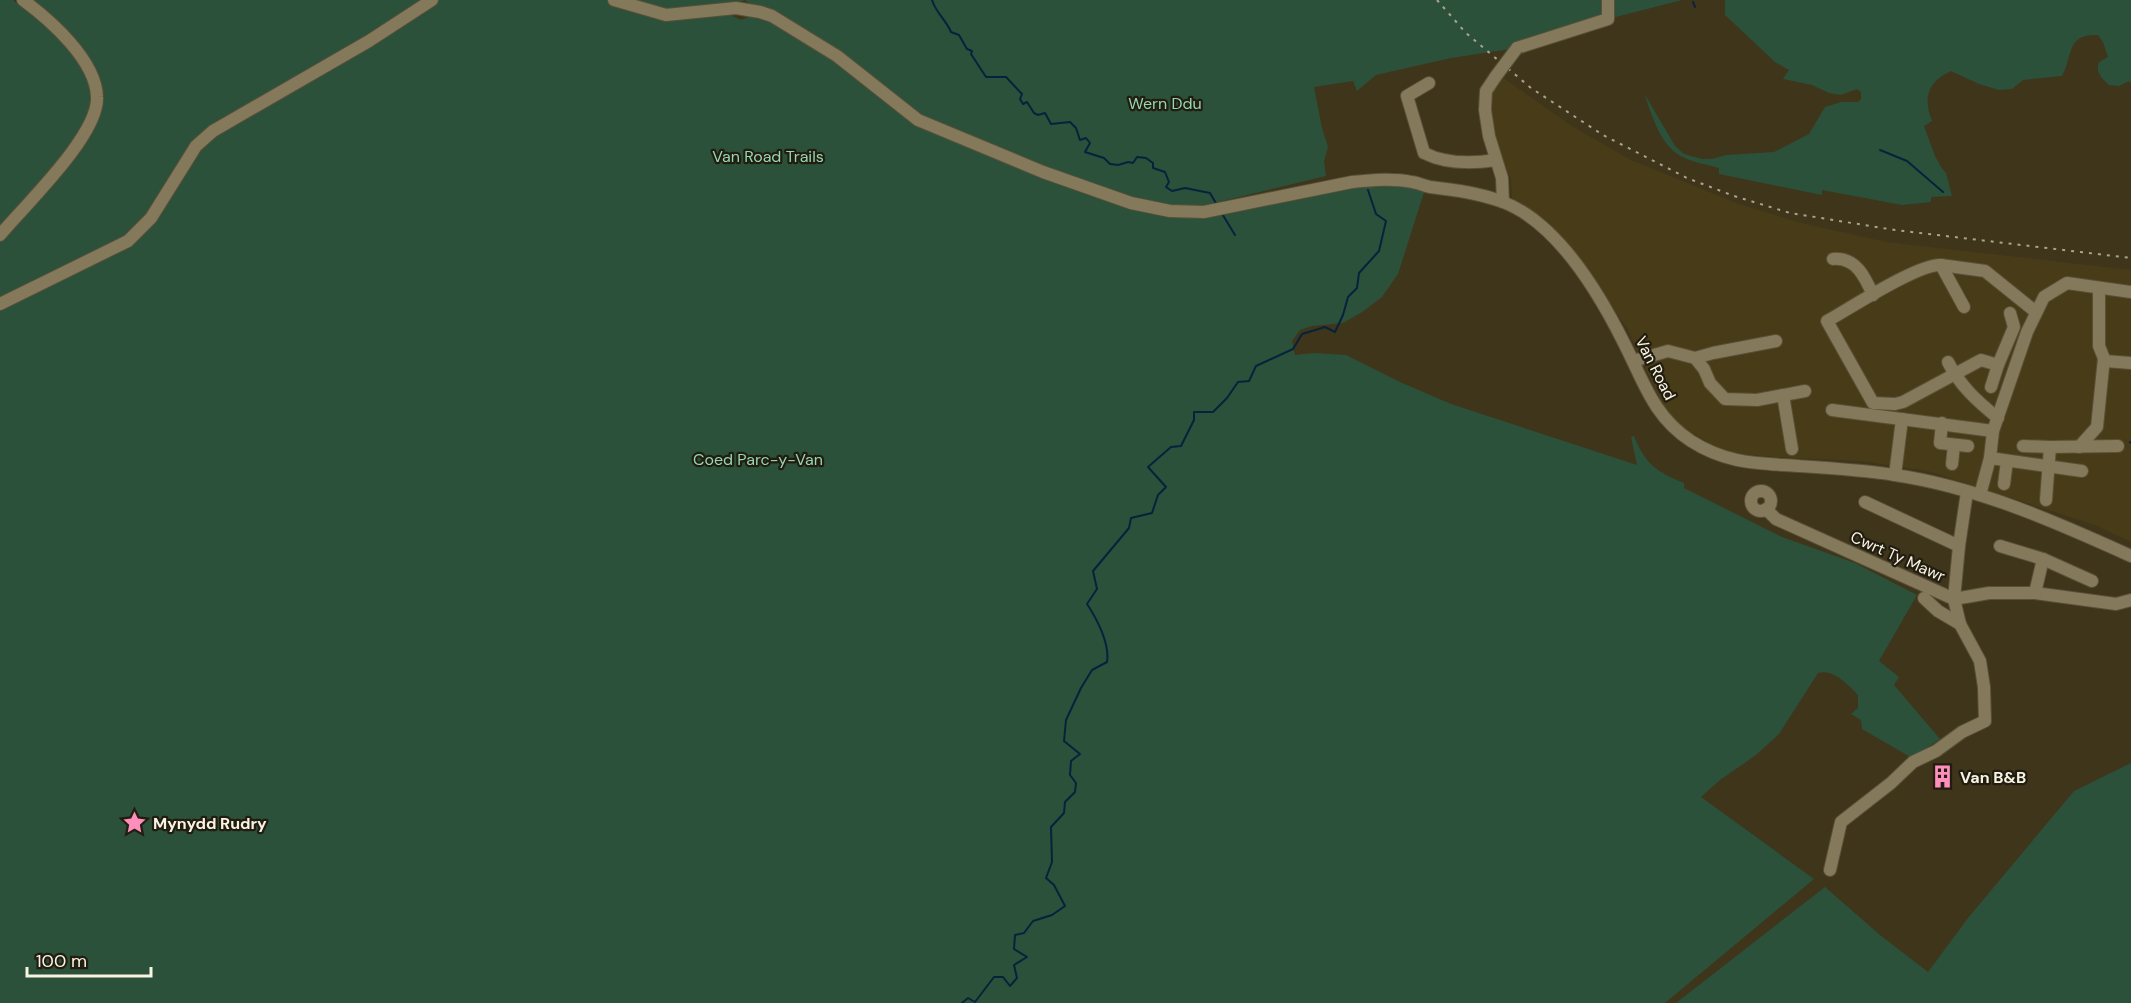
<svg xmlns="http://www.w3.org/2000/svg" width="2131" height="1003" font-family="'DM Sans',sans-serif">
	<rect width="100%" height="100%" fill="#3f351a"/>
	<polygon fill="#483c18" points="1502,77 1572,126 1629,159 1736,203 1801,223 1886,242 2131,270 2131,542 2095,525 1928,471 1862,461 1775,457 1734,453 1714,447 1680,425 1661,402 1627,328 1562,236 1544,218 1512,198 1511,179 1500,153 1493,122 1491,104 1492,90"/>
	<g fill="#2b513b" fill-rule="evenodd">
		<path d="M0,0H13L52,30L23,0H1682L1608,19L1517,48L1451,58L1376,75L1357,91L1353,81L1314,87L1322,128L1328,147L1324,161L1326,176L1202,206L1187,212L1352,182L1426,186L1398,274L1382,297L1362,312L1343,323L1312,326L1300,330L1292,341L1295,355L1314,353L1346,355L1400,382L1451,404L1637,465L1631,437L1634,436C1645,464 1657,472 1684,483V488L1782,537L1855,563L1917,595L1879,661L1899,677L1894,685L1940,739L1912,758L1862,729L1861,720L1851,714L1858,708V695C1848,685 1834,669 1818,673L1779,734L1756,755L1720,780L1701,797L1814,879L1665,1003H0ZM745,0L760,12L741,20L720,10Z"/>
		<path d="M1725,0H2131V83L2129,81L2119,86L2109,85C2102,78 2095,73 2099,62L2108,57L2103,42L2098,35C2066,33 2073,56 2062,76L2023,80L2012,89L1999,90L1979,84L1951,71C1927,82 1923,98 1932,121L1924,126L1935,156L1941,167L1946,173L1952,196L1931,197V202L1902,205L1822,190V195L1719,174V168C1709,165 1697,163 1687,159C1660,149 1653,117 1644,93L1675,146L1684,154L1702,159H1712L1726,155L1774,152L1809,134L1825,107L1841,102H1858L1861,99V92L1857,89L1841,95L1829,93L1812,85L1783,79L1789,70L1775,62L1725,15Z"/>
		<polygon points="2131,763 2131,1003 1676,1003 1825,887 1880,935 1928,972 1968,918 2074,791"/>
	</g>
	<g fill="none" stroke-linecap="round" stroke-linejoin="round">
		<g stroke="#07233c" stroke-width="2">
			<path d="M932,0C936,13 946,20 951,32L959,35L967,49L972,51L971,54L986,77H1006L1022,94L1020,99L1023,104L1027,102L1034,113L1038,115L1045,113L1051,124L1070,122L1076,128L1080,140L1086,138L1090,143L1085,152L1104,158L1110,164L1118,165L1128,162L1133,163L1137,157L1146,158L1153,163V168L1165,172L1169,182L1166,187L1172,191L1185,188L1210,193L1217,205"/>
			<polyline points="1693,2 1695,7"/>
			<polyline points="1880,150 1907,161 1943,192"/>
			<polyline points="1221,212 1235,235"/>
			<polyline points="2130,442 2131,443"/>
			<path d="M962,1003L968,998L975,1002L994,977H1003L1010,986L1017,978L1014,965L1027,957L1014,949L1015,935L1024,933L1033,921L1052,915L1065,906L1054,885L1046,878L1052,862L1051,827L1064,813L1065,802L1075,792L1076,783L1070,775L1071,761L1080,754L1064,741L1066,720L1081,688L1092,670L1107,662C1110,644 1097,619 1087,604L1097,589L1093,571L1129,528L1131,518L1152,513L1158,495L1166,487L1148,467L1171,447L1181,446L1194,420V412H1213L1227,398L1238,382L1249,381L1256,366L1293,349L1302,334L1325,327L1335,332L1343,315L1348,297L1357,288L1359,273L1379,251L1386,221L1376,214L1368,190"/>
		</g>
		<defs>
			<g id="minor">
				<path d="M614,0L666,15L736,8L760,12L772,16L837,56L918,120L1043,172L1131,203L1170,211L1204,212L1352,182C1372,180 1393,178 1412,182C1419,183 1424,186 1430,187C1455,190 1479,193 1503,202C1558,223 1599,293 1624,343C1644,382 1653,416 1691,441C1727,464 1757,463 1798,466C1830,468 1863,470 1895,475C1977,487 2056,522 2131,556"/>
				<polyline points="1517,48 1608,19 1608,0"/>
				<polyline points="1496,76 1486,91 1485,110 1489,136 1502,178 1503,202"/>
				<path d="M1429,83L1407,96L1424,153C1446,164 1471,164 1496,160"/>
				<path d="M0,235C25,205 99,135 97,97C96,60 50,20 23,0"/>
				<path d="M1833,259C1856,257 1865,277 1873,295"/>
				<polyline points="1941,265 1985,271 2036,312"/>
				<polyline points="2099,288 2099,346 2105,361 2131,363"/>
				<polyline points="0,304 128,241 151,218 196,146 213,131 369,41 432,0"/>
				<path d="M1964,307L1941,265C1919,263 1849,309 1827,321L1873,403L1895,404L1903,402L1981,360L1998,365L2014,327L2010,313"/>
				<polyline points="1695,358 1713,353 1776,341"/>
				<polyline points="1633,361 1668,351 1695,358 1704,369 1710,383 1725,399 1757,400 1805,391"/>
				<path d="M1948,362C1960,386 1978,402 1998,418"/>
				<polyline points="1991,387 1998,365"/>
				<polyline points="1783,395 1792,449"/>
				<polyline points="1832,410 1993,431"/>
				<polyline points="1942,423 1940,443 1968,446"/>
				<polyline points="2023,446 2050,447"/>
				<polyline points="2079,447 2097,427 2104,358"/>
				<polyline points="1990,458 2082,471"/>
				<polyline points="1952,464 1954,445"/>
				<polyline points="1895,475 1902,419"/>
				<polyline points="2004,484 2007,461"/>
				<circle cx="1761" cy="501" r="10"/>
				<polyline points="1980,495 1990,458 1993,431 2027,332 2044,297 2067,283 2131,292"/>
				<polyline points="2046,500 2050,447 2118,446"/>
				<polyline points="1865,502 1959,546"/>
				<polyline points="1766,509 1776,519 1954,599 1989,593 2035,593 2116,604 2131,600"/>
				<polyline points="2000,546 2043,559 2092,581"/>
				<polyline points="2035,593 2043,559"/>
				<polyline points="1960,624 1954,599 1959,546 1967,492"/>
				<polyline points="1830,870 1841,822 1891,783 1913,762 1936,751 1962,732 1985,721 1984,687 1980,661 1960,624 1938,611 1924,598"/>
			</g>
		</defs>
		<use href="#minor" stroke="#595038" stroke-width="14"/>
		<use href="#minor" stroke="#84795b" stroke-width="12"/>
		<polyline stroke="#aba38e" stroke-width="2" stroke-dasharray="3 6" stroke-linecap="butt" points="1437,0 1466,33 1531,88 1603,135 1687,178 1734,196 1790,213 1895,230 2131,258"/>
		<defs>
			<polyline id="minor-bridge" points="1496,76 1517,48"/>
		</defs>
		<use href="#minor-bridge" stroke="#595038" stroke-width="14" stroke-linecap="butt"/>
		<use href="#minor-bridge" stroke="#84795b" stroke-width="12"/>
	</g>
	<defs>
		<symbol id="building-bare" viewBox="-9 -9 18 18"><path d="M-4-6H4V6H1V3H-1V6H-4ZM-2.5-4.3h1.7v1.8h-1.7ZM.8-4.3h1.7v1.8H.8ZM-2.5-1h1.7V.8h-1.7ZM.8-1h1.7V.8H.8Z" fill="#fe8ebb" stroke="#221d11" stroke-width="2.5" paint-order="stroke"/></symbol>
		<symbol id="sight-bare" viewBox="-9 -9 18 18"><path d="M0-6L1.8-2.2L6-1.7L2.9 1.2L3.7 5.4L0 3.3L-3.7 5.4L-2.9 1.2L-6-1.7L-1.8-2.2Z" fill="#fe8ebb" stroke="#221d11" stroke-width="2.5" paint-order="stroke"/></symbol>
	</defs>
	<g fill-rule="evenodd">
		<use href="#building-bare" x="1926" y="760" width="33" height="33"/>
		<use href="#sight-bare" x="118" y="806" width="33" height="33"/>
	</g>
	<g text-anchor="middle" stroke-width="4.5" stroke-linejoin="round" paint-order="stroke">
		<g font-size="16" fill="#95d8b1" stroke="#221d11">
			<text x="1165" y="109">Wern Ddu</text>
			<text x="768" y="162">Van Road Trails</text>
			<text x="758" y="465">Coed Parc-y-Van</text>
		</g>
		<g font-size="16" fill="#f9f3e2" stroke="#221d11">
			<text transform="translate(1656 368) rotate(63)" y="6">Van Road</text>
			<text transform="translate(1898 556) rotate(24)" y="6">Cwrt Ty Mawr</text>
		</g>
		<g font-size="16" font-weight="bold" fill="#f9f3e2" stroke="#221d11" text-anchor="start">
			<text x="1960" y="783">Van B&amp;B</text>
			<text x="153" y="829">Mynydd Rudry</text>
		</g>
	</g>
	<path d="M27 967v9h124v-9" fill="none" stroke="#f9f3e2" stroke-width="3"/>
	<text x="36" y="967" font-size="18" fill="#f9f3e2" stroke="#221d11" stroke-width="4.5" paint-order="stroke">100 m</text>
</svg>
